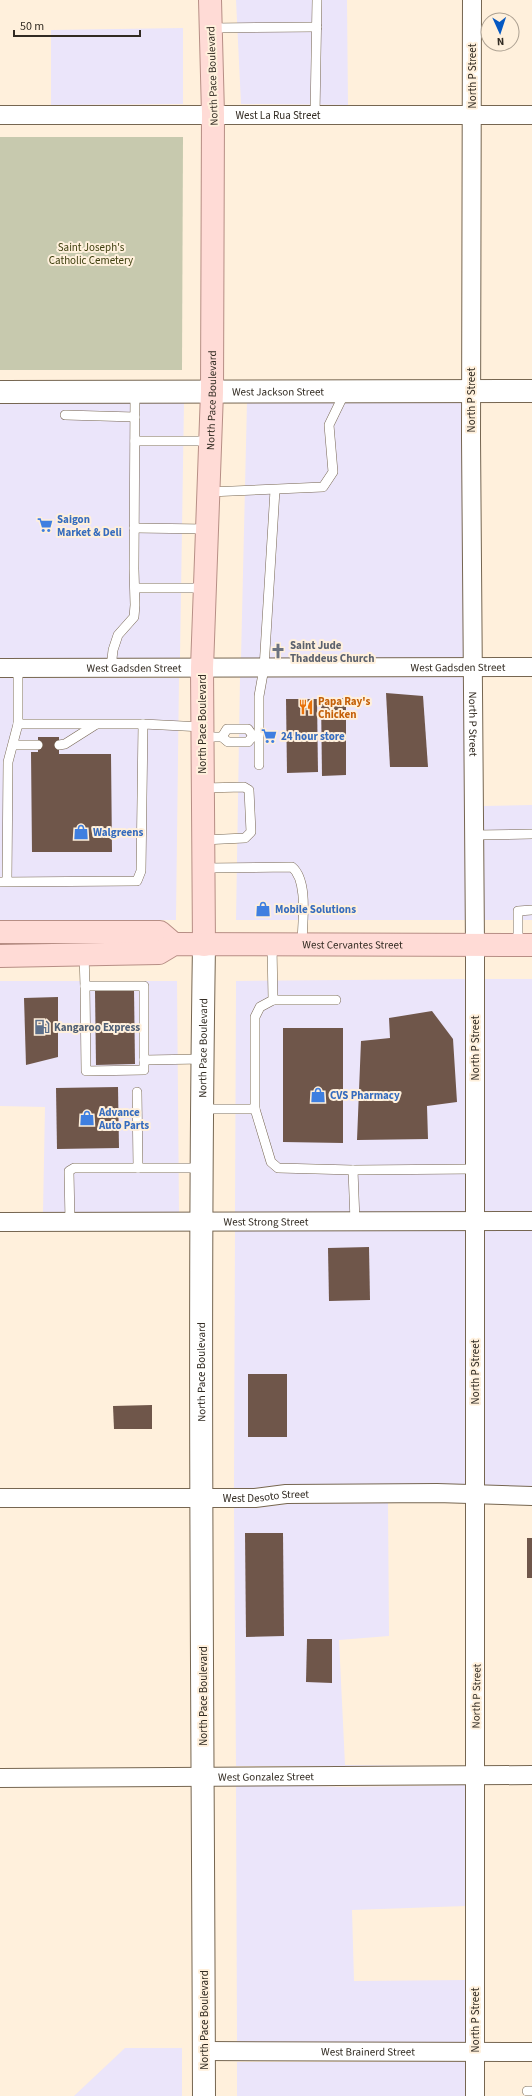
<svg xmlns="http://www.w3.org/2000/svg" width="532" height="2096" font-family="'Source Sans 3',sans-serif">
	<rect width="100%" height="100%" fill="#fff0dc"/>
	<g fill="#ebe5fa">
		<polygon points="236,0 347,0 348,105 241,104"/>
		<polygon points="183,28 183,104 51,105 51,30"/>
		<polygon points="184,401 180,658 0,658 0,402"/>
		<polygon points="247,401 462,401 465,658 241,658"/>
		<polygon points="240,677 465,677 466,920 236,920"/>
		<polygon points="0,678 179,678 176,920 0,920"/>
		<polygon points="532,805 532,920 483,920 483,806"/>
		<polygon points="467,979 466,1212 235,1212 236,981"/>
		<rect x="483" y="979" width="49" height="232"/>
		<polygon points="0,981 177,981 179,1212 43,1212 45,1107 0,1106"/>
		<polygon points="235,1231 466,1231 467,1485 286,1484 255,1488 234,1488"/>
		<polygon points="483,1231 532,1231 532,1486 484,1486"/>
		<polygon points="388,1503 389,1636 339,1640 345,1765 439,1766 236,1766 234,1508 256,1508 287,1504"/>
		<polygon points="266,1785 345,1787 466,1785 466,1906 352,1910 354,1981 466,1980 466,2043 237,2042 236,1786"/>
		<polygon points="125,2048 182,2048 182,2096 74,2096"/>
		<rect x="237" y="2062" width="229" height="34"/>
	</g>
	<polygon fill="#c7c9ae" points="0,137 183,137 182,370 0,370"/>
	<g fill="#6f564a">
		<polygon points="386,693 423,696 428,767 390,767"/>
		<polygon points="321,698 346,698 346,775 322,776"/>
		<polygon points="286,699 317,699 318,772 287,773"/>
		<polygon points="38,737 59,737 59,754 111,754 112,852 32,852 31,752 38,752"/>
		<polygon points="134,990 135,1064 96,1065 95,991"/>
		<polygon points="58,997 58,1057 26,1065 24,998"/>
		<polygon points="432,1011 453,1039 457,1102 427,1106 428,1139 357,1140 361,1041 390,1038 389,1018"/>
		<polygon points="283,1028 343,1028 343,1143 283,1142"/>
		<polygon points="118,1087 119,1148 57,1149 56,1088"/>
		<polygon points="369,1247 370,1300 329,1301 328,1248"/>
		<rect x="248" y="1374" width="39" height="63"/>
		<polygon points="152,1405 152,1429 114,1429 113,1406"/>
		<polygon points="245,1533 283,1533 284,1636 246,1637"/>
		<rect x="527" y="1538" width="5" height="40"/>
		<polygon points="307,1639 332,1639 332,1683 306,1682"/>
	</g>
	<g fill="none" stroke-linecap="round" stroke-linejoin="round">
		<defs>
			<g id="service">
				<polyline points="211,28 317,27"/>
				<polyline points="315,115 317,0"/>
				<polyline points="65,415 135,417"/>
				<polyline points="135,441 211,441"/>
				<polyline points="209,492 323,487 333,472 329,425 345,392"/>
				<polyline points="134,528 207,529"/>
				<polyline points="135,588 205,588"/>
				<polyline points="18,668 18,724 143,724 203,727"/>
				<polyline points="111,668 113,650 118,635 134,617 135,605 134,569 135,392"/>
				<polyline points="203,737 222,737 228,742 248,742 253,736"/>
				<polyline points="222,737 227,729 248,729 253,736"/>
				<polyline points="13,745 38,745"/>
				<polyline points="59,745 65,744 95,725"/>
				<polyline points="259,765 259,696 264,668 275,490"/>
				<polyline points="203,788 244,787 249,790 251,832 245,838 203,840"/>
				<polyline points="475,835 532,834"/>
				<path d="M204,868L292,867C309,881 302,924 302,945"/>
				<polyline points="7,881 8,762 18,724"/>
				<polyline points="0,882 137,881 141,871 143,724"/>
				<polyline points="518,945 518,911 532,910"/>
				<polyline points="84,954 85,986"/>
				<polygon points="85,986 144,986 144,1070 86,1071"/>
				<polyline points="273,1000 336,1000"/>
				<polyline points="144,1060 203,1059"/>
				<polyline points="137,1092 138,1168"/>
				<polyline points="202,1109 255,1109 271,1162 278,1168 353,1170"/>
				<polyline points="255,1109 255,1017 260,1007 273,1000 272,945"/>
				<polyline points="355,1221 353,1170 475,1169"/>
				<polyline points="70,1222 69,1171 74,1168 202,1168"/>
				<polyline points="527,2091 532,2091"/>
			</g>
			<g id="minor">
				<path id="s1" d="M472,0L471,438L475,945V2096"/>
				<path id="s2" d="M0,115H532"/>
				<path id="s3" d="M0,668L532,667"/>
				<path id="s4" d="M0,1222L532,1221"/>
				<path id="s5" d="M0,1498H255L286,1494L437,1493L532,1496"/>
				<path id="s6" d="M0,1778L532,1775"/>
				<path id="s7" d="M204,2051L532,2052"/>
			</g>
			<g id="tertiary">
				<path id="s8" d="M0,392L532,391"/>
			</g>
			<g id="secondary">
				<path id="s9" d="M204,2096C203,1712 198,1329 204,945"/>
			</g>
			<g id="primary">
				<polyline points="0,932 160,932 174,944"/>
				<path id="s10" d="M204,945L202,668L212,392L213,114L210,0"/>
				<path id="s11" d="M0,956L159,953L174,944L532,945"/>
			</g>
		</defs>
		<use href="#service" stroke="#766651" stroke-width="10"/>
		<use href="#minor" stroke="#766651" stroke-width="20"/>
		<use href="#tertiary" stroke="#766651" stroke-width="24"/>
		<use href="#secondary" stroke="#766651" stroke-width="24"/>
		<use href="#primary" stroke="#b78e85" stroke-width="24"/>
		<use href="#service" stroke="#fff" stroke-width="9"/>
		<use href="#minor" stroke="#fff" stroke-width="18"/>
		<use href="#tertiary" stroke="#fff" stroke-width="22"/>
		<use href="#secondary" stroke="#fff" stroke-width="22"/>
		<use href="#primary" stroke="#ffdbd6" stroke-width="22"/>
	</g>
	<defs>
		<symbol id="supermarket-bare" viewBox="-9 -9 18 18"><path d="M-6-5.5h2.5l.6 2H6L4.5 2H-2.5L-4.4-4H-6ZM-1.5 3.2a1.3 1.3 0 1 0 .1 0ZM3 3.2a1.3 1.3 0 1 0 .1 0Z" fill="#3f7fe0" stroke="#fff0dc" stroke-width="2.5" paint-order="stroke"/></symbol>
		<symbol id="church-bare" viewBox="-9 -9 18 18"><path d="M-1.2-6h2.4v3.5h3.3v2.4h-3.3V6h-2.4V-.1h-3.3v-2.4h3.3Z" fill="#6b7280" stroke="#fff0dc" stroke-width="2.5" paint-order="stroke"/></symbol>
		<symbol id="restaurant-bare" viewBox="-9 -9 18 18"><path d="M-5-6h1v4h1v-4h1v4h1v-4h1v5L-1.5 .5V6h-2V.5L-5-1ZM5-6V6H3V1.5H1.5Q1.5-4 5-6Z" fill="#e8710a" stroke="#fff0dc" stroke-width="2.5" paint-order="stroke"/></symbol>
		<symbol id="shop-bare" viewBox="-9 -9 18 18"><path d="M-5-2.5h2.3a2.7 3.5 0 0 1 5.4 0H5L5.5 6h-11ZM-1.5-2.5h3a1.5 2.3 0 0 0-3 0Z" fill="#3f7fe0" stroke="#fff0dc" stroke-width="2.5" paint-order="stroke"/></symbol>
		<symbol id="fuel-bare" viewBox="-9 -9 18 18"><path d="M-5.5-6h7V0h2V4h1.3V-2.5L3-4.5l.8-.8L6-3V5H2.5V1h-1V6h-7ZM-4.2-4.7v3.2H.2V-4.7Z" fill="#5c6f8a" stroke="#fff0dc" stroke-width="2.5" paint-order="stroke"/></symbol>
	</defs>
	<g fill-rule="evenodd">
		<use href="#supermarket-bare" x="34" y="514" width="22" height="22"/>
		<use href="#church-bare" x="267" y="640" width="22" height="22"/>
		<use href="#restaurant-bare" x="295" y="696" width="22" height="22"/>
		<use href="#supermarket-bare" x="258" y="725" width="22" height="22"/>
		<use href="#shop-bare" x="70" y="821" width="22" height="22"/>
		<use href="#shop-bare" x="252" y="898" width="22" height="22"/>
		<use href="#fuel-bare" x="31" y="1016" width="22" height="22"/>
		<use href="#shop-bare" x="307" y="1084" width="22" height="22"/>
		<use href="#shop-bare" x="76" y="1107" width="22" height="22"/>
	</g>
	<g text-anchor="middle" stroke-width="4" stroke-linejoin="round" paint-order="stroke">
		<g font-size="11" fill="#322b22" stroke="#fff0dc">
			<text transform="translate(212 76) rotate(-92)" y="4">North Pace Boulevard</text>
			<text transform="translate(472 76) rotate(-90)" y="4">North P Street</text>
			<text dy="4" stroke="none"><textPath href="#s2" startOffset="278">West La Rua Street</textPath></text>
			<text dy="4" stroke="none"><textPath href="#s8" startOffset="278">West Jackson Street</textPath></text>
			<text dy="4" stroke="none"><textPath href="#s10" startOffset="545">North Pace Boulevard</textPath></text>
			<text transform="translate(471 400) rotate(-90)" y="4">North P Street</text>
			<text dy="4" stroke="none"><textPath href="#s3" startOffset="458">West Gadsden Street</textPath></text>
			<text dy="4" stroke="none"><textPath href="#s3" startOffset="134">West Gadsden Street</textPath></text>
			<text transform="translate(202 724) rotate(-90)" y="4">North Pace Boulevard</text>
			<text dy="4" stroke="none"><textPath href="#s1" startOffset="724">North P Street</textPath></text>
			<text dy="4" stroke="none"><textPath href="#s11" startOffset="355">West Cervantes Street</textPath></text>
			<text dy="4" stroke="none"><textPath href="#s9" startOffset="1048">North Pace Boulevard</textPath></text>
			<text transform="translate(475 1048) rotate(-90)" y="4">North P Street</text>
			<text dy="4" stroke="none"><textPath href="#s4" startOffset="266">West Strong Street</textPath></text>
			<text dy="4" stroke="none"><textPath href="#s9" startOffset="724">North Pace Boulevard</textPath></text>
			<text transform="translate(475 1372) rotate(-90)" y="4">North P Street</text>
			<text dy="4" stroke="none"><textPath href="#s5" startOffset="266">West Desoto Street</textPath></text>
			<text transform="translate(203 1696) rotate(-90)" y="4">North Pace Boulevard</text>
			<text transform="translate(476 1696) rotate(-89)" y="4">North P Street</text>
			<text dy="4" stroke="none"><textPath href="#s6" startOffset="266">West Gonzalez Street</textPath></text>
			<text transform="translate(204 2020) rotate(-90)" y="4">North Pace Boulevard</text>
			<text transform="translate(475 2020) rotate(-90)" y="4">North P Street</text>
			<text dy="4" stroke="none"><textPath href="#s7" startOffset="164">West Brainerd Street</textPath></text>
		</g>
		<g font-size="11" fill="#3d3e0d" stroke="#fff0dc">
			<text x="91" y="251">Saint Joseph's<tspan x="91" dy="13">Catholic Cemetery</tspan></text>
		</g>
		<g font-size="11" font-weight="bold" fill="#366cbe" stroke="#fff0dc" text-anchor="start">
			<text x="57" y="523">Saigon<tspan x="57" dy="13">Market &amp; Deli</tspan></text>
			<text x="281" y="740">24 hour store</text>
			<text x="93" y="836">Walgreens</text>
			<text x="275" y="913">Mobile Solutions</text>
			<text x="330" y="1099">CVS Pharmacy</text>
			<text x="99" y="1116">Advance<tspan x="99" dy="13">Auto Parts</tspan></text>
		</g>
		<g font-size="11" font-weight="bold" fill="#5b616d" stroke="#fff0dc" text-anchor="start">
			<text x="290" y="649">Saint Jude<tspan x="290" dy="13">Thaddeus Church</tspan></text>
		</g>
		<g font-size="11" font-weight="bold" fill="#c56008" stroke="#fff0dc" text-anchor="start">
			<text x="318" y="705">Papa Ray's<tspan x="318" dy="13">Chicken</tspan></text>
		</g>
		<g font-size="11" font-weight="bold" fill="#4e5e75" stroke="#fff0dc" text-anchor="start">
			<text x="54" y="1031">Kangaroo Express</text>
		</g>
	</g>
	<g transform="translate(500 32) rotate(177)"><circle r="19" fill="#fff0dc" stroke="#ada192"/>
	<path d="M0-3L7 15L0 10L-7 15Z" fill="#0558c2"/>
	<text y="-6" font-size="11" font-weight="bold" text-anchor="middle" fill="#322b22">N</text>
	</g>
	<path d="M14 30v6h126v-6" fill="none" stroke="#322b22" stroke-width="2"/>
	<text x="20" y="30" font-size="12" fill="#322b22" stroke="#fff0dc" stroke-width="3" paint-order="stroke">50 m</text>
</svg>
